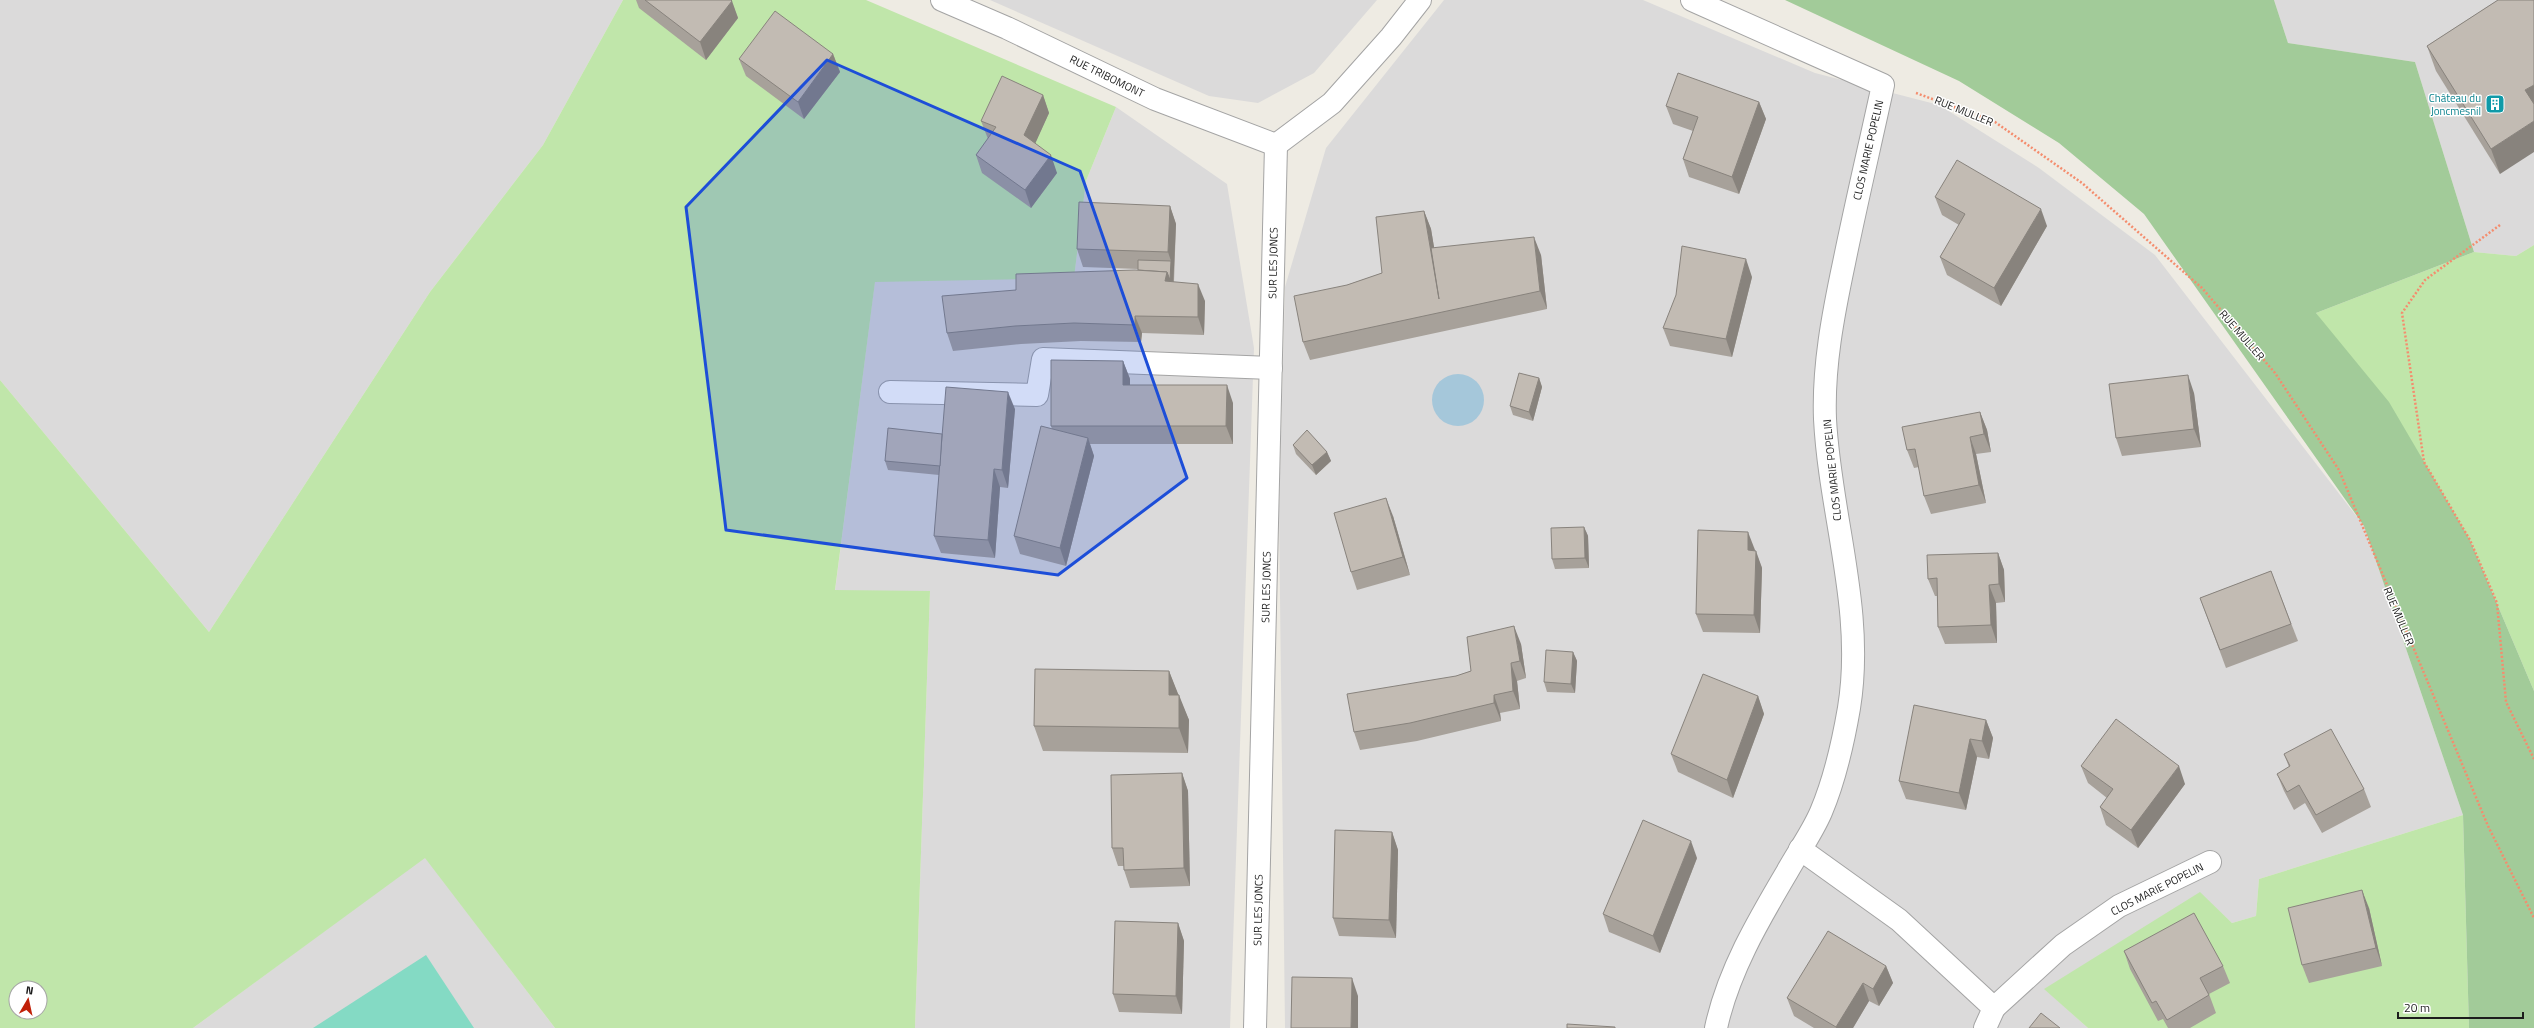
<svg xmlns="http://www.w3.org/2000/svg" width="2534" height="1028" font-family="'Titillium Web',sans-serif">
	<rect width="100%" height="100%" fill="#eeebe3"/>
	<g fill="#dbdada">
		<polygon points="0,0 623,0 543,145 430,292 209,632 0,380"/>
		<polygon points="990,0 1377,0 1314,73 1258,103 1209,96"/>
		<polygon points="1444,0 1643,0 1815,73 1939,105 2039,168 2155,255 2364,526 2463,815 2259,879 2256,916 2232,923 2200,893 2045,989 2088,1028 1285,1028 1279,510 1285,287 1326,148"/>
		<polygon points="2274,0 2534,0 2534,245 2516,256 2474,252 2415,62 2288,43"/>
		<polygon points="1116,107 1227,184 1254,348 1230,1028 915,1028 930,591 835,591 875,281 1074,278 1086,181"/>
		<polygon points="425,857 555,1028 193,1028"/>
	</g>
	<g fill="#c0e6aa" fill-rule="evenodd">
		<path d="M623,0H866L1116,107L1086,181L1074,278L875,282L835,590L930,591L915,1028H555L425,858L193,1028H0V380L209,632L430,292L543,145ZM16,988H40V1012H16Z"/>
		<polygon points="2534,245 2534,691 2470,540 2316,313 2474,252 2516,256"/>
		<polygon points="2463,815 2469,1028 2088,1028 2044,989 2200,892 2232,923 2256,916 2259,879"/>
	</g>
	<polygon fill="#a2cb99" points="1785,0 2274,0 2288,43 2415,62 2474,252 2316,313 2389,402 2470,540 2534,691 2534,1028 2469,1028 2463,815 2364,526 2144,214 2059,143 1959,81"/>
	<polygon fill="#84dac4" points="426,955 474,1028 313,1028"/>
	<circle fill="#a5c7da" cx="1458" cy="400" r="26"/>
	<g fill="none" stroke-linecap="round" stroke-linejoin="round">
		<defs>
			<g id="minor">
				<polyline points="942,0 1007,28 1155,99 1276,145"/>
				<path d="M1692,0L1883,85C1870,145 1856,204 1844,263C1833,315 1823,367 1825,419C1830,516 1865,610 1849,708C1843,743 1835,779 1821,812C1812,833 1798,852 1787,872C1758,921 1728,972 1716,1028"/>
				<polyline points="1276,145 1332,103 1391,37 1420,0"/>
				<polyline points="890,392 1037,395 1043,359 1271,368"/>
				<polyline points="1800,849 1899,920 1994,1008 1985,1028"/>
				<polyline points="1994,1008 2063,945 2119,906 2210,862"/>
				<polyline points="1255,1028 1276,145"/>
			</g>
		</defs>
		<use href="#minor" stroke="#a4a4a4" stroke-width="24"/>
		<g stroke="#f48d6e" stroke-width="2.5" stroke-dasharray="2 2" stroke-linecap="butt">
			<polyline points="1916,93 1995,122 2082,183 2202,288 2275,373 2339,470 2488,826 2534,918"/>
			<polyline points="2500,225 2425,280 2402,313 2424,462 2470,540 2497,603 2506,702 2534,759"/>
		</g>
		<use href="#minor" stroke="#fff" stroke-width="22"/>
	</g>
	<g fill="#a7a19a">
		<polygon points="636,0 731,0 738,18 706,60 639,8"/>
		<polygon points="2498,0 2500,174 2436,71 2427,46"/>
		<polygon points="833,54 840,72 804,119 746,76 739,59"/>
		<polygon points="1043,95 1049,113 1035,143 1057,173 1031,208 982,173 976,155 988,139 981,121"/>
		<polygon points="1759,102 1766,119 1739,194 1689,177 1683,159 1693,131 1673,124 1666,106"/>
		<polygon points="1935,197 2047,226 2001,306 1947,275 1940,257 1959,225 1942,215"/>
		<polygon points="1170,206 1176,224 1174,282 1205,301 1204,335 1142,333 1141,342 1081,341 1021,344 953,351 947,333 1016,290 1138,270 1138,269 1083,267 1077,249"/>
		<polygon points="1424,211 1431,229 1434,248 1541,255 1547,309 1310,360 1303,342 1347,285 1382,273"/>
		<polygon points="1752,277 1732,357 1670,346 1663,328"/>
		<polygon points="1123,361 1130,379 1130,385 1233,403 1233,444 1090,444 1094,456 1066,566 1020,554 1014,536 1052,429 1051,426"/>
		<polygon points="1539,378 1542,387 1533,421 1513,415 1510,406"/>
		<polygon points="2194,393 2201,447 2122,456 2116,438"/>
		<polygon points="1015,409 1008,488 1000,487 995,558 941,553 934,536 939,475 888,470 885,461 942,434"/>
		<polygon points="1980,412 1987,430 1991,452 1976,454 1986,503 1931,514 1924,496 1919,467 1914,468 1907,450"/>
		<polygon points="1293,445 1327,452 1331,461 1316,475 1296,454"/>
		<polygon points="1393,516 1410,575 1357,590 1351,572"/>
		<polygon points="1584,527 1588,536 1589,568 1555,569 1552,559"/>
		<polygon points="1755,550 1762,568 1760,633 1703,632 1696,614"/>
		<polygon points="1998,553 2004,570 2005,602 1996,603 1997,643 1945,644 1938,627 1937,596 1935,596 1928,579"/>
		<polygon points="2271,571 2298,641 2226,668 2200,598"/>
		<polygon points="1521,644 1526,678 1517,681 1520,709 1500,713 1501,721 1417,741 1360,750 1354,732 1456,676 1471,671"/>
		<polygon points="1573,652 1577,661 1575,693 1547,692 1544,682"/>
		<polygon points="1169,671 1178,695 1189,720 1188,753 1043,751 1034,726"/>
		<polygon points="1758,696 1764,714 1733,798 1678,772 1671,754"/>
		<polygon points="1986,720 1993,738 1989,759 1977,757 1966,810 1906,799 1899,781"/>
		<polygon points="2284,754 2364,789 2371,807 2322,833 2305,803 2294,810 2284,791 2277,774 2289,767"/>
		<polygon points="2081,766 2185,784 2138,848 2106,825 2100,807 2107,798 2088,783"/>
		<polygon points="1182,773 1188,791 1190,886 1130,888 1124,870 1124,866 1118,866 1112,848"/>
		<polygon points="1392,832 1398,850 1396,938 1339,936 1333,918"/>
		<polygon points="1697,858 1660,953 1609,932 1603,914"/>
		<polygon points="2369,908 2382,966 2309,983 2302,965"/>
		<polygon points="1178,923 1184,941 1182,1014 1119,1012 1113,994"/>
		<polygon points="2124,951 2223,966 2230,983 2209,994 2216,1013 2190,1028 2168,1028 2163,1019 2158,1021 2130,969"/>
		<polygon points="1886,966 1893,983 1879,1006 1869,1001 1853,1028 1814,1028 1794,1016 1787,998"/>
	</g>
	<g fill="#88837d">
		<polygon points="732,1 738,18 706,60 700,42"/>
		<polygon points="833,54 840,72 804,119 798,102"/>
		<polygon points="2534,85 2534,115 2525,90"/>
		<polygon points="1043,95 1049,113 1031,153 1024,135"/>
		<polygon points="1759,102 1766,119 1739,194 1732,177"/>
		<polygon points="2534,121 2534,152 2500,174 2491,149"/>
		<polygon points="1051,155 1057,173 1031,208 1025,190"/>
		<polygon points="1170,206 1176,224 1173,289 1165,281 1167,272 1171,261 1168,252"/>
		<polygon points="2041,209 2047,226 2001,306 1994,288"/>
		<polygon points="1424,211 1431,229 1445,312 1439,299"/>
		<polygon points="1534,237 1541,255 1547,309 1540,291"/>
		<polygon points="1746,259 1752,277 1732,357 1726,339"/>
		<polygon points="1198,284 1205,301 1204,335 1198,317"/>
		<polygon points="1135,316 1142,333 1141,342 1135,325"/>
		<polygon points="1123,361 1130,379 1130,402 1123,385"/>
		<polygon points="2188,375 2194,393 2201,447 2194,429"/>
		<polygon points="1539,378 1542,387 1533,421 1529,412"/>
		<polygon points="1227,385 1233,403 1233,444 1226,426"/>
		<polygon points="1008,392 1015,409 1008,488 1002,470"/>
		<polygon points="1980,412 1987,430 1991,452 1984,434"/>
		<polygon points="1970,437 1976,454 1986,503 1979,485"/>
		<polygon points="1088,438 1094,456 1066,566 1060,548"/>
		<polygon points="1327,452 1331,461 1316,475 1312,465"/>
		<polygon points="994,469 1000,487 995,558 988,540"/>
		<polygon points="1386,498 1393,516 1410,575 1403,557"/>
		<polygon points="1584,527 1588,536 1589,568 1585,558"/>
		<polygon points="1748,532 1755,550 1755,568 1748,550"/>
		<polygon points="1756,551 1762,568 1760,633 1754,615"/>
		<polygon points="1998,553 2004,570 2005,602 1999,584"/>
		<polygon points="1989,585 1996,603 1997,643 1991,625"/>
		<polygon points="1514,626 1521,644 1526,678 1520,661"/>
		<polygon points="1573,652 1577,661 1575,693 1571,684"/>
		<polygon points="1511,663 1517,681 1520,709 1513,691"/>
		<polygon points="1169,671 1179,696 1169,695"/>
		<polygon points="1179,695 1189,720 1188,753 1179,728"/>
		<polygon points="1494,695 1500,713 1501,721 1494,703"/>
		<polygon points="1758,696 1764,714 1733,798 1727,780"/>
		<polygon points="1986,720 1993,738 1989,759 1982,741"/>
		<polygon points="1970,739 1977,757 1966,810 1959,793"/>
		<polygon points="2179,766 2185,784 2138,848 2131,830"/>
		<polygon points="1182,773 1188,791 1190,886 1184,868"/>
		<polygon points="1392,832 1398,850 1396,938 1389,920"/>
		<polygon points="1691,841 1697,858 1660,953 1653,936"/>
		<polygon points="2362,890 2369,908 2382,966 2376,948"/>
		<polygon points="1178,923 1184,941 1182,1014 1176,996"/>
		<polygon points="1886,966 1893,983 1879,1006 1873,989"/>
		<polygon points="1352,978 1358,996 1358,1028 1351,1028"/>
		<polygon points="1863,983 1869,1001 1853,1028 1836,1028 1836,1027"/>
	</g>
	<g fill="#c2bbb3" stroke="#88837d">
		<polygon points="645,0 731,0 732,1 700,42"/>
		<polygon points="2498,0 2534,0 2534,85 2525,90 2534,104 2534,121 2491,149 2427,46"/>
		<polygon points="775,11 833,54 798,102 739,59"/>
		<polygon points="1678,73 1759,102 1732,177 1683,159 1698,117 1666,106"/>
		<polygon points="1002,76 1043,95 1024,135 1051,155 1025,190 976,155 996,127 981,121"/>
		<polygon points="1957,160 2041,209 1994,288 1940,257 1965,214 1935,197"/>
		<polygon points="1079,202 1170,206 1168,252 1077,249"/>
		<polygon points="1424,211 1439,299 1431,248 1534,237 1540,291 1303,342 1294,296 1347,285 1382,273 1376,217"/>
		<polygon points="1682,246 1746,259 1726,339 1663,328 1676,295"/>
		<polygon points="1138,260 1171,261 1170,280 1167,272 1138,270"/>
		<polygon points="1135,270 1167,272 1165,281 1198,284 1198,317 1135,316 1135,325 1074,323 1015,326 947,333 942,296 1016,290 1016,274"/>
		<polygon points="1051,360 1123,361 1123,385 1227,385 1226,426 1051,426"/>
		<polygon points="1519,373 1539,378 1529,412 1510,406"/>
		<polygon points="2188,375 2194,429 2116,438 2109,384"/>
		<polygon points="946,387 1008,392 1002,470 994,469 988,540 934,536"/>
		<polygon points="1980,412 1984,434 1970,437 1979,485 1924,496 1915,449 1907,450 1902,427"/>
		<polygon points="1041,426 1088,438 1060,548 1014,536"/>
		<polygon points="888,428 942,434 940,466 885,461"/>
		<polygon points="1307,430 1327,452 1312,465 1293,445"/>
		<polygon points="1386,498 1403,557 1351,572 1334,513"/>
		<polygon points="1584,527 1585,558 1552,559 1551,528"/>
		<polygon points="1698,530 1748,532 1748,550 1756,551 1754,615 1696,614"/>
		<polygon points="1998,553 1999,584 1989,585 1991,625 1938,627 1937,578 1928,579 1927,555"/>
		<polygon points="2271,571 2291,624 2220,650 2200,598"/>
		<polygon points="1514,626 1520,661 1511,663 1513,691 1494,695 1494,703 1410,723 1354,732 1347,694 1456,676 1471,671 1467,637"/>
		<polygon points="1546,650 1573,652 1571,684 1544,682"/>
		<polygon points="1035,669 1169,671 1169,695 1179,695 1179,728 1034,726"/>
		<polygon points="1703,674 1758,696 1727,780 1671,754"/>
		<polygon points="1914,705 1986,720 1982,741 1970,739 1959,793 1899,781"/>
		<polygon points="2116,719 2179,766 2131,830 2100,807 2113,789 2081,766"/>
		<polygon points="2331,729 2364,789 2316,815 2299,785 2287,792 2277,774 2290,766 2284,754"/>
		<polygon points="1182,773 1184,868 1124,870 1123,848 1112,848 1111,775"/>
		<polygon points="1643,820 1691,841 1653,936 1603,914"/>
		<polygon points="1335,830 1392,832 1389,920 1333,918"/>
		<polygon points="2362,890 2376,948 2302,965 2288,908"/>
		<polygon points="2194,913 2223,966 2200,978 2209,995 2167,1020 2156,1001 2152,1003 2124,951"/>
		<polygon points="1115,921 1178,923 1176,996 1113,994"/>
		<polygon points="1828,931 1886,966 1873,989 1863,983 1836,1027 1787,998"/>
		<polygon points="1292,977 1352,978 1351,1028 1291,1028"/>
		<polygon points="2041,1013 2060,1028 2029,1028"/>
		<polygon points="1567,1024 1615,1027 1615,1028 1567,1028"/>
	</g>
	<path fill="#1d4ed8" fill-opacity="0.2" stroke="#1d4ed8" stroke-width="3" stroke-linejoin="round" d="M827,60L1080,171L1187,478L1058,575L726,530L686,207Z"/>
	<defs>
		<symbol id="building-square" viewBox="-11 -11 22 22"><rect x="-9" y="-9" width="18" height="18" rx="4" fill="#0f9aa8" stroke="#fff"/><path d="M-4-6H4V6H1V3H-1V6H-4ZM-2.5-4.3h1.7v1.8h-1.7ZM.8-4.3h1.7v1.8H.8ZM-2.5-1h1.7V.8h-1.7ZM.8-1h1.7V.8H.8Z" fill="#fff"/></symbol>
	</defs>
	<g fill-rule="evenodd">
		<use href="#building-square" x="2484" y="93" width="22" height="22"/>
	</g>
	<g text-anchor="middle" stroke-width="3" stroke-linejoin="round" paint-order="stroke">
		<g font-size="11" fill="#1d1d1d" stroke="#fff">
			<text transform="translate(1107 76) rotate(26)" y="4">RUE TRIBOMONT</text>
			<text transform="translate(1964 111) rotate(22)" y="4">RUE MULLER</text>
			<text transform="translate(1868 150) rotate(-77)" y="4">CLOS MARIE POPELIN</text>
			<text transform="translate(1273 263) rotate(-89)" y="4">SUR LES JONCS</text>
			<text transform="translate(2242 335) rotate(49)" y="4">RUE MULLER</text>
			<text transform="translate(1832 470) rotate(-96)" y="4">CLOS MARIE POPELIN</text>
			<text transform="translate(1266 587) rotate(-89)" y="4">SUR LES JONCS</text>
			<text transform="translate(2399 616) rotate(67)" y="4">RUE MULLER</text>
			<text transform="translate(2157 889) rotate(-27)" y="4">CLOS MARIE POPELIN</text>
			<text transform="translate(1258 910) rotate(-89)" y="4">SUR LES JONCS</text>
		</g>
		<g font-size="11" fill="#0d838f" stroke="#fff" text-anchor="end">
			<text x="2481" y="102">Château du<tspan x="2481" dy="13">Joncmesnil</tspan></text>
		</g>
	</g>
	<g transform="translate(28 1000) rotate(9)"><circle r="19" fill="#ffffff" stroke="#a5a5a5"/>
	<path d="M0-3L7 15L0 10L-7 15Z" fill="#c12008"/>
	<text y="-6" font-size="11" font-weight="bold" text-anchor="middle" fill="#1d1d1d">N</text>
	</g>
	<path d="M2398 1012v6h125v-6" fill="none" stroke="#1d1d1d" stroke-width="2"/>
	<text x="2404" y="1012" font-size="12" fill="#1d1d1d" stroke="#ffffff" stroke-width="3" paint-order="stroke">20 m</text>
</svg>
